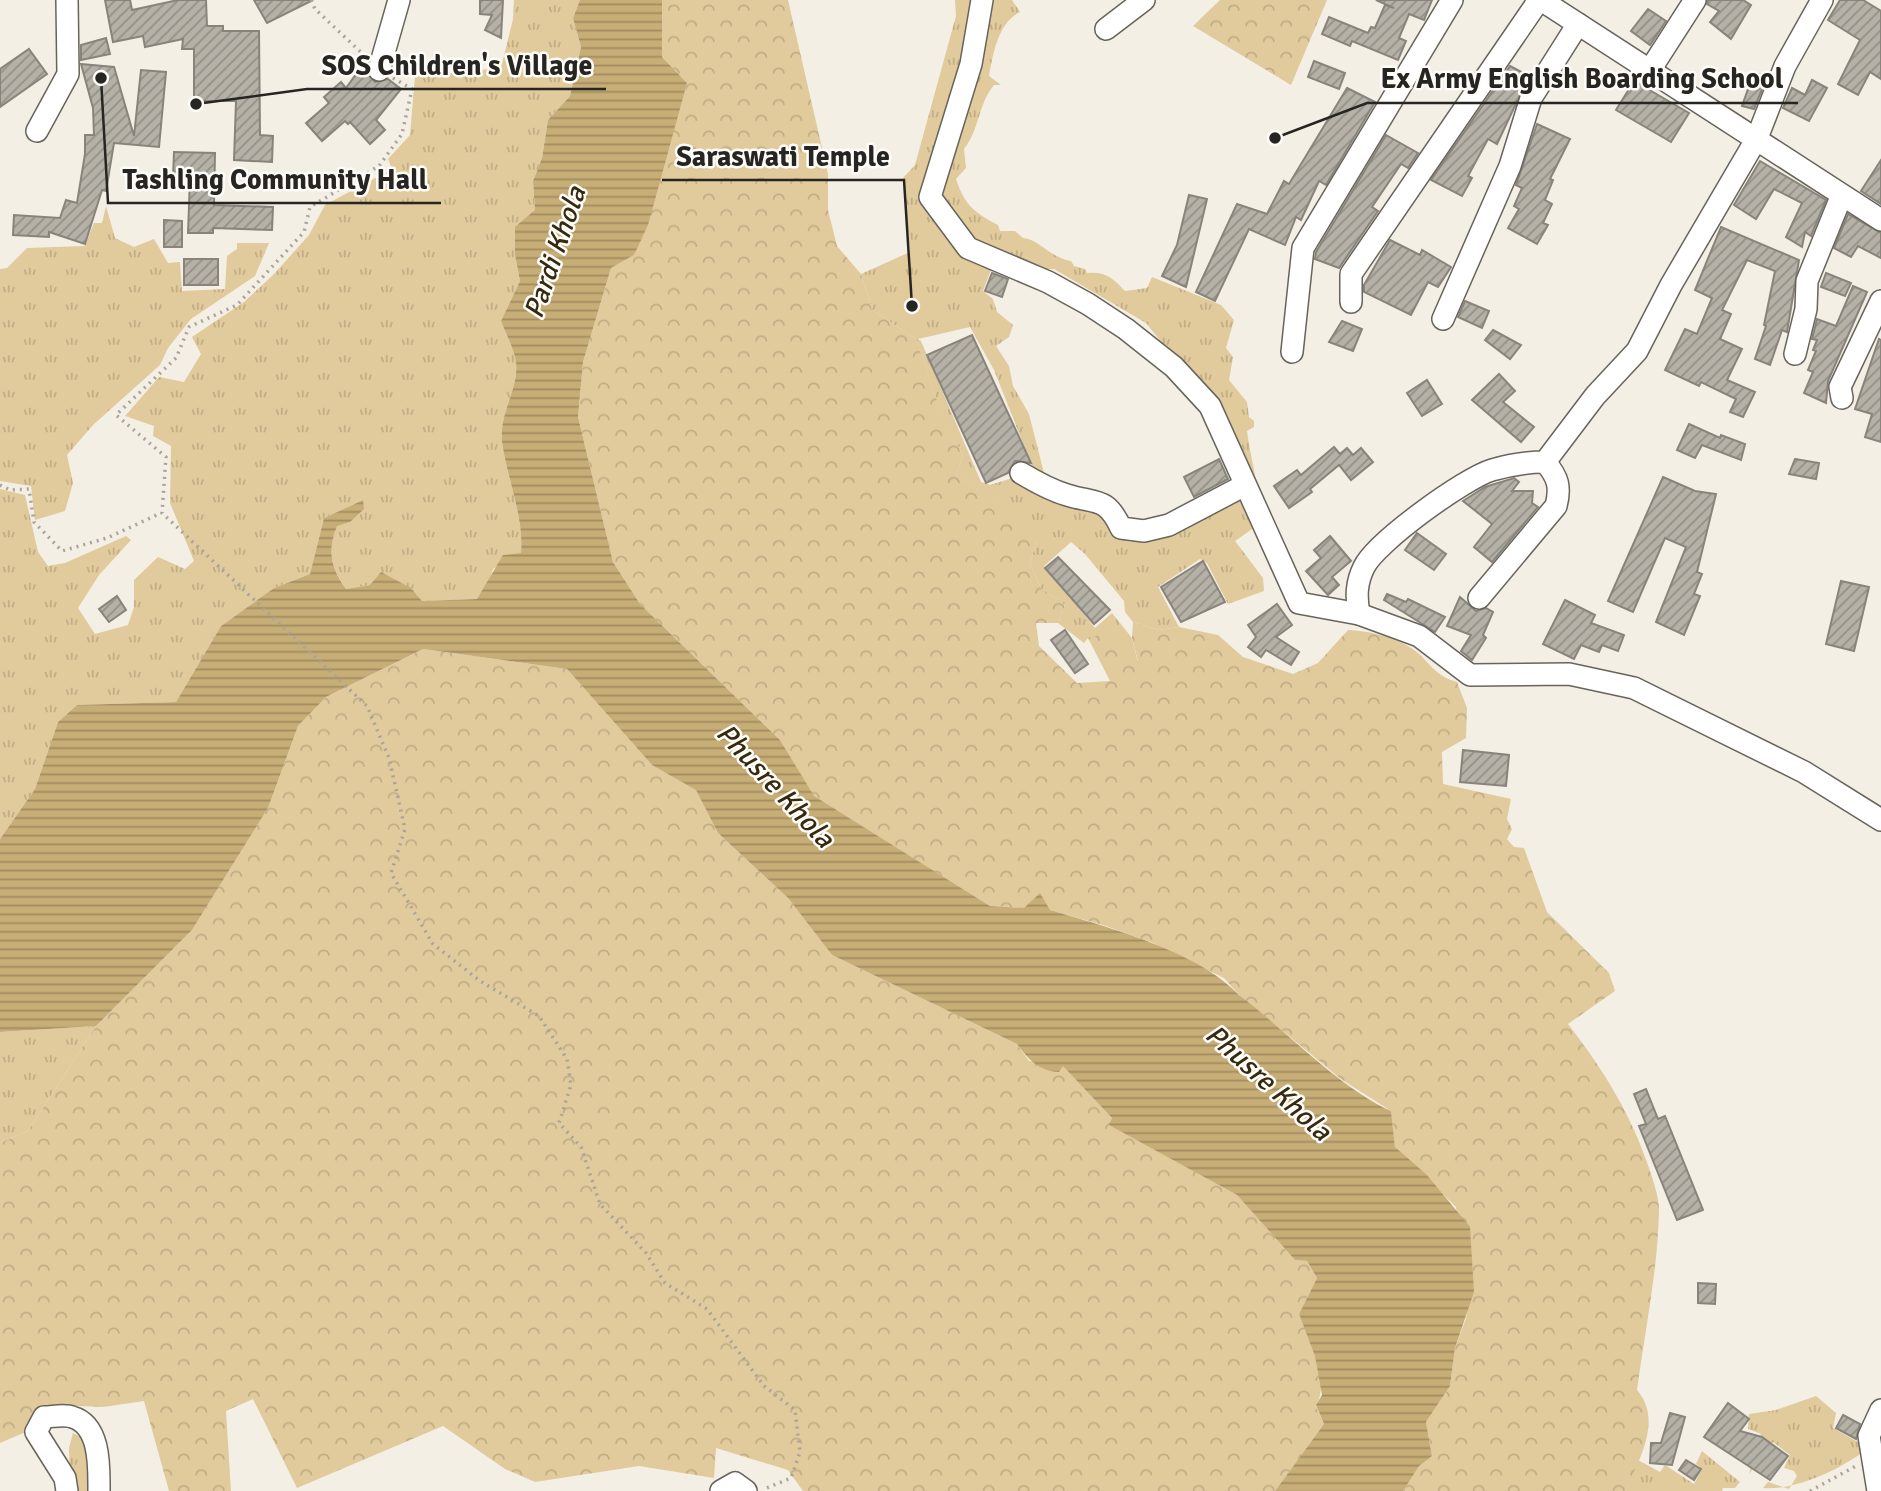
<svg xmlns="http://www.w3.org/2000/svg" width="1881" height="1491" font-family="Signika,sans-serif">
	<defs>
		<pattern id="grass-tufts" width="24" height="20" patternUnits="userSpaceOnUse" patternTransform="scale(1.75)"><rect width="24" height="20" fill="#e1ca9c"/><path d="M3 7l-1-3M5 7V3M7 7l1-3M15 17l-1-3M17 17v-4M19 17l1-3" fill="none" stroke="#c1ad86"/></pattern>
		<pattern id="forest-crowns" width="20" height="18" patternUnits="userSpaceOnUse" patternTransform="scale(1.75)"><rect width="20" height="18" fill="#e1ca9c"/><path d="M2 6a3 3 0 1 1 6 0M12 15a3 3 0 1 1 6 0" fill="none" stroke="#c1ad86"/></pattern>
		<pattern id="water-rules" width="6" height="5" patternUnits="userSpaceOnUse" patternTransform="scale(1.75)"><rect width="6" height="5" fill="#c7ad76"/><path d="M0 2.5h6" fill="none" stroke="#a28d60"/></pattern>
		<pattern id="building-hatch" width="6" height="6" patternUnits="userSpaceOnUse" patternTransform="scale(1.75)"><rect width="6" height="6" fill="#b5b1a7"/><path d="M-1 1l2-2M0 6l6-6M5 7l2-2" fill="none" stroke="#939088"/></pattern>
	</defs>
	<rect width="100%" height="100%" fill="#f4efe4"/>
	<g fill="url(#grass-tufts)">
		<path d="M514,0H580L573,18L581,47L570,96L548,120L542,158L533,181L535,210L515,255L520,281L501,321C506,334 514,349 516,362C519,390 499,411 502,442C507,479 524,516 521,553L493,569L488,584L477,599L422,601L411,588L370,585L346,589C331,567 327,551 337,525L350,522L363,500L324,518L310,574L274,588L221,626L176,702L77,705L58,722L35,789L0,839V489L25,495L38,552L48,566L65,563L126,536L131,540L99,575L78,608L95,634L128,625L134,607V580L158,557L185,569L194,561L170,503L171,446L153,436L154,426L125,416L159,377L184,382L201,354L192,337L244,302L274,274L309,235L325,205L392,169L388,159L410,135L415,76L501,68L513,19Z"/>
		<polygon points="955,0 979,0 927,189 993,264 983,291 993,299 997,312 1013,325 1009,337 996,346 1009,366 1013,386 1029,414 1045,477 1034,471 994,370 970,327 918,339 921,341 981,482 990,485 1019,476 1099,505 1118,532 1130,542 1228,501 1239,500 1255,527 1235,541 1263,578 1264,591 1228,604 1207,563 1200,559 1158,587 1179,627 1159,630 1133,622 1125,612 1124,601 1085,554 1071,542 1044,566 1095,628 1112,613 1132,638 1138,663 1088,638 1084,643 1058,623 1065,605 1041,588 1030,564 1036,542 1000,504 956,476 963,456 942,416 916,339 872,310 861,274 910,252 903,178 915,165 956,16"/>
		<path d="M993,0H1012L1020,12C998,23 993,54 989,76L1001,85H994C978,104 979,131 964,149L966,168L956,179C965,206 974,212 998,225L1000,231H1015L1023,238C1039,239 1050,258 1071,261L1074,266L1085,269L1087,273C1105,271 1113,278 1125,291L1147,288L1152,277L1221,305L1234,320L1226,348L1233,357L1229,380L1247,402L1249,417L1254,421V427L1247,431C1250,455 1257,475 1257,499L1171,354L1146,323L1054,269H1031L980,249L950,218L943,194V168Z"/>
		<polygon points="106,206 115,238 134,247 154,239 168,263 180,262 182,291 225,289 227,256 237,249 237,243 269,243 255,276 191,319 168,348 160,365 93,425 67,455 73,483 65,511 35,520 31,486 0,481 0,269 7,268 27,248 85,246 94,223 102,223"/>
		<polygon points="96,1026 28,1131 0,1143 0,1032"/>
		<path d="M1816,1396L1836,1413L1833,1428L1868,1448C1844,1468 1795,1491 1763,1488L1768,1482L1789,1489L1797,1476L1794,1471L1784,1468L1790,1455L1773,1442L1749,1474L1761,1434L1748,1429L1749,1414L1776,1410Z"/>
		<path d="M73,1433L88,1441C86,1459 92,1473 93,1491H70L69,1448Z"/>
		<polygon points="1702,1451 1740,1482 1735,1488 1723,1488 1722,1491 1626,1491 1638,1460 1660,1472 1665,1465 1694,1484 1702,1469 1696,1464"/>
	</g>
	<g fill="url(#forest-crowns)">
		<path d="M662,0H788L828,174V210L837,246L861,274L872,310L916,339L942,415L963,456L956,476C985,494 1019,511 1036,542L1030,564L1041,588L1065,605L1058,623H1036L1039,646L1077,683L1110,681L1088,638L1107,633L1138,661L1132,638L1133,622L1159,630L1179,627L1218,635L1243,657L1293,674L1318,663L1348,630C1368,631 1391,636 1408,646C1428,657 1431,675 1457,682L1467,708L1466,738L1442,752L1443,784L1511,799L1507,819L1512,829L1507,839L1514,847L1524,848L1547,912L1609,973L1615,991L1568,1024C1603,1069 1631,1114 1649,1168C1653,1180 1659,1197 1659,1210C1658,1270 1645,1330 1637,1390C1663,1420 1639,1459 1626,1491H1403L1419,1465L1432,1456L1426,1422L1450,1386L1455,1348L1467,1316L1456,1207L1395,1147L1391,1111L1341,1079L1239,995L1224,978L1153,943L1106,926L1050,910L990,906L813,796L780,740L640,604L613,562L578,417L583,362L611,268L634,255L687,83L662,57Z"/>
		<polygon points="1220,0 1327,0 1291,85 1193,26"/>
		<path d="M423,649L567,669L652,765L696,789L718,833L788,898L832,955L1017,1044L1029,1061L1063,1065L1112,1118L1110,1125L1237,1195L1295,1260L1307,1261L1317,1278L1299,1314C1309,1340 1331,1379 1316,1406L1324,1424L1275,1491H803L788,1470L716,1448L714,1478L639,1466L535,1482L505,1469L443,1426L297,1488L253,1399L226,1411L231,1491H169L144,1401L103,1407L54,1405L28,1431L0,1443V1143L28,1131L96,1026L192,930L268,808L298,726L326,697Z"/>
	</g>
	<path fill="url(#water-rules)" d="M580,0H662V57L687,83L648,225L634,255L611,268L583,362L578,417L613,562L640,604L780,740L814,796L990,906L1024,908L1040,893L1050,910C1107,927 1198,951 1239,995C1287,1031 1337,1086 1391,1111L1395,1147L1427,1175L1470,1227L1474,1292L1455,1348L1450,1386L1426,1422L1432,1456L1419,1466L1403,1491H1275L1324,1424L1316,1405L1322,1395L1315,1356L1299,1314L1317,1278L1307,1261L1295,1260L1237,1195L1109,1125L1112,1118L1063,1066L1059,1072C1039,1071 1029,1060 1017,1044L832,955L788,898L718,833L696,790L652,765L567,669L423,649L326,697L298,726L268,808L192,930L96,1026L0,1032V839L35,789L58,722L77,705L176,702L221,626L274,588L310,574L324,518L363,500L364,509L350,522L337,526C327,551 331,568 346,589L370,585L381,572L411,588L422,601L477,599L503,555L521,553C524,516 507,479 502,442C499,411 519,390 516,362C514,349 506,334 501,321L520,281L515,255V227L535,210L533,181L542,158L548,120L570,96L581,47L573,18Z"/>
	<g fill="url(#building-hatch)" stroke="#88847b" stroke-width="2">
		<polygon points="105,0 130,0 132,10 178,0 206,0 207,26 223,26 223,31 259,31 260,135 273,136 272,162 234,160 236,101 194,101 194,49 182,49 183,39 145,47 143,36 113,42"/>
		<polygon points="254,0 313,0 267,23"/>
		<polygon points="480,0 503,0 501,38 485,30 492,15 480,14"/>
		<polygon points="1376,0 1432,0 1424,20 1409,14 1399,38 1406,41 1398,60 1352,41 1350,46 1322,34 1329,17 1368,33 1371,27 1375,28 1385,5 1394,8"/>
		<polygon points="1708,0 1743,0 1751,5 1731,39 1710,22 1719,11 1707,4"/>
		<polygon points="1840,0 1863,0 1881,11 1881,79 1870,72 1858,95 1838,84 1860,40 1828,20"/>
		<polygon points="1648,9 1666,21 1650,45 1631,31"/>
		<polygon points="106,38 110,54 81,60 81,45"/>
		<polygon points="29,49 47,74 0,107 0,69"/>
		<polygon points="1314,61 1345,73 1339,89 1308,77"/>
		<polygon points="81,64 114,67 134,136 141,70 166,72 159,147 114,143 106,191 102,190 85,244 49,232 49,237 13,235 14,215 60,218 66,200 77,203 85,154 85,135 94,135 93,108"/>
		<polygon points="362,66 375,82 388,79 401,89 376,120 385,130 370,144 350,122 348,124 345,121 322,141 306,123 329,103 324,97 341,82 346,88"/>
		<polygon points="1510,66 1529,76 1497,144 1488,139 1468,176 1472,178 1462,196 1431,180"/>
		<polygon points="1754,72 1767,77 1754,109 1742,106"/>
		<polygon points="1812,80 1827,88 1809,121 1783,108 1792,88 1805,95"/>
		<polygon points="1634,81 1689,113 1671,142 1616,110"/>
		<polygon points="1347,88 1375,102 1326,185 1319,181 1301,220 1296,217 1285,245 1249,229 1215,301 1196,292 1237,204 1267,214 1284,181 1289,184"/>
		<polygon points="1537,124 1570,139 1550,179 1553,180 1545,200 1552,204 1543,223 1548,225 1537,244 1508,228 1519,209 1514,206 1522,188 1516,185"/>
		<polygon points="1386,135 1418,153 1408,168 1401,164 1372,207 1378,211 1339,268 1315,259 1316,252"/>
		<polygon points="174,152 215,153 214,205 273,207 272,230 213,228 213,233 188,233 190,178 173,178"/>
		<polygon points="1881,160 1881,204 1861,191"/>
		<polygon points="1760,161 1826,200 1811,236 1805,232 1802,247 1786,237 1802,203 1774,189 1756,219 1734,205"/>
		<polygon points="1189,195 1207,199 1186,287 1162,276 1177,245"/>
		<polygon points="1848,214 1881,233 1881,258 1858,246 1851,257 1834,248"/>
		<polygon points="164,220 182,221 182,247 164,247"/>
		<polygon points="1721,227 1799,260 1787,332 1782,330 1770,365 1755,359 1766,326 1764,325 1775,271 1747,260 1722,310 1731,314 1720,339 1742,349 1727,380 1755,392 1743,417 1730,412 1736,399 1701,382 1699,386 1665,370 1685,329 1697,334 1712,298 1695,290"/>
		<polygon points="1390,240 1420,255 1422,250 1451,267 1438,287 1428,282 1411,315 1364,292 1364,285"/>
		<rect x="184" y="259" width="34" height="26"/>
		<polygon points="992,273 1008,279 1002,297 985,291"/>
		<polygon points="1826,273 1851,283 1845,296 1821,287"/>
		<polygon points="1853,286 1867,292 1828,381 1826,403 1804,393 1813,372 1808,370 1816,351 1813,350 1817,340 1812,339 1817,319 1836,326"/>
		<polygon points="1465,301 1489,311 1482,328 1458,317"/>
		<polygon points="1342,321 1362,329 1353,351 1329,342"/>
		<polygon points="1493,330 1521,345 1510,359 1485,340"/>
		<polygon points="972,335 1031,463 1015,461 1008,473 986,483 927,355"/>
		<polygon points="1879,339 1881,340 1881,442 1865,437 1872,414 1855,409"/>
		<polygon points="1499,374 1515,391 1503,402 1534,427 1521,442 1472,400"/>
		<polygon points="1427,380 1442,404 1422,416 1407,393"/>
		<polygon points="1689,424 1720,438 1721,435 1745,444 1741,460 1702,445 1695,458 1677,450"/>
		<polygon points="1334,447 1340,454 1347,448 1353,455 1361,448 1373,462 1351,480 1339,465 1310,489 1312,492 1289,508 1274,486 1297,470 1301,475"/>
		<polygon points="1219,459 1228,479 1194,497 1184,477"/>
		<polygon points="1795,459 1819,463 1816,479 1789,474"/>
		<polygon points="1663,477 1695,491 1716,494 1697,572 1702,574 1694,594 1700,596 1684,635 1656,622 1686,547 1665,538 1633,612 1608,601"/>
		<polygon points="1514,478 1519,482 1512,491 1533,491 1532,503 1538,507 1492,562 1474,547 1492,524 1463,501 1485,487"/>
		<polygon points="1417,533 1446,554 1434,570 1405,550"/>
		<polygon points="1330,536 1351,561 1332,577 1339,585 1328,595 1306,571 1321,558 1314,550"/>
		<polygon points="1058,557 1110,610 1094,624 1045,568"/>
		<polygon points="1203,561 1225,602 1181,622 1161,587"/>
		<polygon points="1841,581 1869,587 1854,651 1826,644"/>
		<polygon points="1387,594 1406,602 1408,599 1445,617 1435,632 1384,600"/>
		<polygon points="117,596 126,610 109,622 99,609"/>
		<polygon points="1460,597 1476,611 1486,608 1493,612 1483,635 1486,638 1472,660 1461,651 1471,635 1447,626"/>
		<polygon points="1565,600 1595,615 1591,623 1624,635 1618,651 1602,645 1599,652 1581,645 1574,659 1543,644"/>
		<polygon points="1277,604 1292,625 1276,637 1299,652 1291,665 1266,650 1261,657 1248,647 1256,637 1248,625"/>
		<polygon points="1065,630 1088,664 1075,673 1051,640"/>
		<polygon points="1463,750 1509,755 1506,786 1460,782"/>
		<polygon points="1646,1089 1658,1119 1665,1116 1703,1210 1677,1220 1639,1126 1646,1124 1634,1094"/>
		<polygon points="1698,1283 1716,1284 1715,1304 1698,1303"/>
		<polygon points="1728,1403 1749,1419 1740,1431 1762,1437 1788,1456 1770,1480 1704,1437"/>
		<polygon points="1670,1413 1685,1417 1672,1465 1650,1463 1651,1443 1661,1443"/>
		<polygon points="1843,1415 1860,1424 1856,1439 1836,1428"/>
		<polygon points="1686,1460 1701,1469 1694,1480 1679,1470"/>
	</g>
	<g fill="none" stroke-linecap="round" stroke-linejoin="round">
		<defs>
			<g id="minor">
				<polyline points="982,0 971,64 930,197 968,248 1048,282 1088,304 1126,329 1174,367 1210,406 1299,603 1359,614"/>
				<polyline points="1541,0 1881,220"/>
				<path d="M1822,0L1785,66L1757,138L1671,285L1637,351L1595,396L1545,462C1527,462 1509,465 1492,470C1465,478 1376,542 1364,567C1356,583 1356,597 1359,614L1419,636L1470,675L1569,674L1634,688L1804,772L1881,820"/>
				<polyline points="1106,29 1144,0"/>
				<polyline points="379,70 399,0"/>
				<polyline points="1650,70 1695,0"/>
				<polyline points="37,131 68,74 67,0"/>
				<polyline points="1351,302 1351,274 1539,0"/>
				<polyline points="1443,319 1510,166 1531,98 1578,24"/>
				<polyline points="1292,352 1303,248 1452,0"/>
				<polyline points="1795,354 1806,309 1807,281 1841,197"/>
				<polyline points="1842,398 1840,387 1881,301"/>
				<path d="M1021,473C1036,482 1050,490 1067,495C1096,504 1106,496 1121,528L1144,531L1169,525L1245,485"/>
				<path d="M1479,598L1556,506C1561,487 1558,477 1545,462"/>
				<path d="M67,1491L65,1478L36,1432L44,1417C52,1417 65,1414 72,1417C101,1425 99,1468 99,1491"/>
				<polyline points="721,1491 735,1483 746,1491"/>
				<polyline points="1878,1491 1869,1436 1881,1410"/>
			</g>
		</defs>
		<use href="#minor" stroke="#68645b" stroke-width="24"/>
		<g stroke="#a8a49c" stroke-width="3.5" stroke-dasharray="2 5" stroke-linecap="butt">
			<polyline points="311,0 315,9 365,56"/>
			<polyline points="393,78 412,89 402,134 379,166 310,207 304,232 237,305 189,327 176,358 116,415 166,457 162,513 367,706 389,758 405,829 391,873 433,944 480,981 539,1016 567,1059 571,1085 559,1123 581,1147 600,1204 646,1253 665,1283 707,1309 764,1386 795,1410 800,1452 791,1478 764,1489"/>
			<polyline points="0,485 10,490 29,489 34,522 62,551 107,538 161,513"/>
			<polyline points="1810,1491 1856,1466"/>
		</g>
		<use href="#minor" stroke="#fff" stroke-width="21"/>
	</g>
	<g text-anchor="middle" stroke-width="5" stroke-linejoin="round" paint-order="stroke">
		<g font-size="28" font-style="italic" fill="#352910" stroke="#fefcf8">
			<text transform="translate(554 252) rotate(-71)" y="10">Pardi Khola</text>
			<text transform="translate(776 785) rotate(47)" y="10">Phusre Khola</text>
			<text transform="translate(1269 1082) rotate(42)" y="10">Phusre Khola</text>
		</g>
	</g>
	<path fill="none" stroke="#272521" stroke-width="2.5" d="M196 104L307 89H606M1275 138L1367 103H1798M912 306L904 180H662M101 78L108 203H441"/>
	<g fill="#272521" stroke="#fefcf8" stroke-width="2.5">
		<circle cx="196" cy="104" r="7"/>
		<circle cx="1275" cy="138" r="7"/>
		<circle cx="912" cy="306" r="7"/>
		<circle cx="101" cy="78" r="7"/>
	</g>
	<g font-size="28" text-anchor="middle" font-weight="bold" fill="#272521" stroke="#fefcf8" stroke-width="5" stroke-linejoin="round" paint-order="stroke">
		<text x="457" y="75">SOS Children's Village</text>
		<text x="1582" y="88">Ex Army English Boarding School</text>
		<text x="783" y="166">Saraswati Temple</text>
		<text x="275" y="189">Tashling Community Hall</text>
	</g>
</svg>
